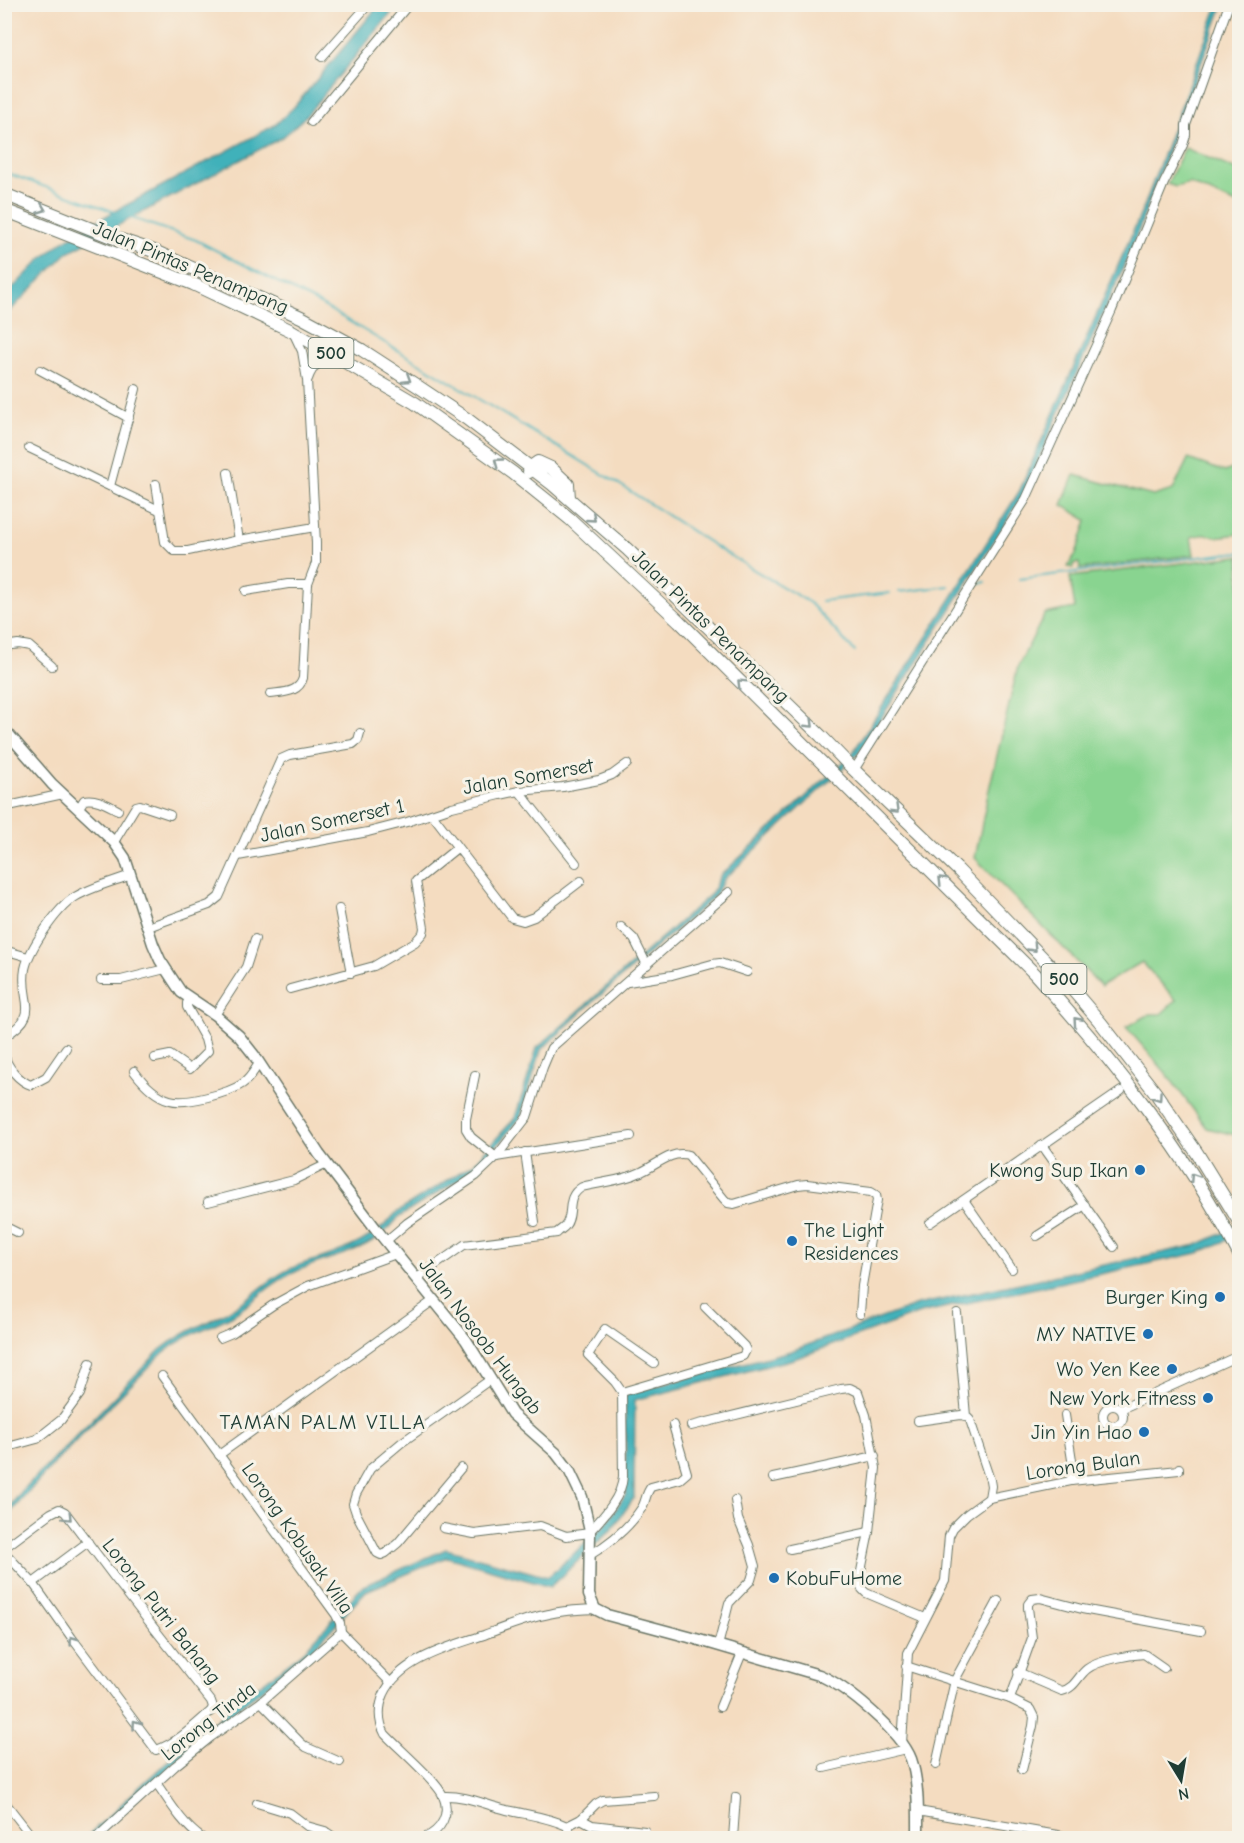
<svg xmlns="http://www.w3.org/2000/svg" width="1244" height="1843" font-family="'Comic Neue',sans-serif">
	<rect width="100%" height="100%" fill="#f7f3e8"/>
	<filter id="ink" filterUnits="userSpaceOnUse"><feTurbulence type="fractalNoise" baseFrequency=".0167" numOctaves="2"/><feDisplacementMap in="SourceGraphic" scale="12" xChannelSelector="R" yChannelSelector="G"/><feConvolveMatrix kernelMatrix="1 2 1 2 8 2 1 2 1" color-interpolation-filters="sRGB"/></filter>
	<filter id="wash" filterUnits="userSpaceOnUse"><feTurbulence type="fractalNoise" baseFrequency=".008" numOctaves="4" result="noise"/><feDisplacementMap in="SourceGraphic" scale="24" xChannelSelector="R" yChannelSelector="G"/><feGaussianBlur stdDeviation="1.35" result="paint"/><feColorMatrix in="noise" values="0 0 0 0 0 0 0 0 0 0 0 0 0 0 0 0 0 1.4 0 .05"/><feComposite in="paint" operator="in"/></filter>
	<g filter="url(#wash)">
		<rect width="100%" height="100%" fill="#f4dcc0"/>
		<g fill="#89d490" stroke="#548862" stroke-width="1.5">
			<polygon points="1185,148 1239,171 1239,205 1189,183 1176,187 1167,184"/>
			<polygon points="1239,457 1239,534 1215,537 1206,534 1191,537 1194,555 1080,569 1079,563 1073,564 1073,568 1068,567 1070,562 1076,554 1087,520 1062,505 1074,475 1153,496 1173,490 1188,459 1225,472 1234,468"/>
			<polygon points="1239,556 1240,556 1239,1136 1207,1128 1166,1073 1126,1027 1150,1014 1161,1014 1176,1000 1142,962 1101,986 975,858 988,794 1018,666 1045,614 1075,608 1070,577"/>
		</g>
		<g fill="#41b1ba" stroke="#307777" stroke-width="1.5">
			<polygon points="379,5 398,5 306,116 283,137 68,252 5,316 5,296 40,260 62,242 95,222 275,125 294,107"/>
			<path d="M1218,5H1223L1132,248L1022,497L859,753L724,879L715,896L586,1008L541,1050L520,1119L476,1169L399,1217C369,1255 335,1253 295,1272C271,1282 253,1303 231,1316C206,1329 185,1335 163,1353C109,1407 54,1460 5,1519V1512L23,1490L160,1350C182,1332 204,1325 228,1311C248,1301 264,1283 284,1272C295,1266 307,1262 319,1259C348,1249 376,1238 396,1213L473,1164L515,1118L537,1048L711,894L720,876L852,754L1019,492L1145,204Z"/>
			<polygon points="1239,1226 1239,1235 1198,1253 920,1313 794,1359 635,1400 634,1498 612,1529 550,1587 447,1557 366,1591 306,1657 239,1707 152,1784 94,1838 85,1838 148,1779 235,1704 303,1652 363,1586 446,1549 548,1577 606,1524 626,1494 625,1394 791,1351 917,1305 1197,1245"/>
		</g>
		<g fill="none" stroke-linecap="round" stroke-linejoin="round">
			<g stroke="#41b1ba" stroke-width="2">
				<polyline points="4,172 115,212"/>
				<polyline points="129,217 196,240 320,304 434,372 619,484 724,552 810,603 855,652"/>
				<polyline points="1019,579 1240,552"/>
				<polyline points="976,583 986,582"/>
				<polyline points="899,592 949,586"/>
				<polyline points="821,601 890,593"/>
			</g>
		</g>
	</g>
	<g filter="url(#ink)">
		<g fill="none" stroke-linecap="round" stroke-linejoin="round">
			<defs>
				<g id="minor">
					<polyline points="322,57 369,4"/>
					<polyline points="311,122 409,4"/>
					<polyline points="40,370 129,418"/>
					<path d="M308,379C313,364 321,361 335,355"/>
					<polyline points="29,448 159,510"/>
					<polyline points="228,473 239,540"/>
					<polyline points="156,484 165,542 174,551 188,551 239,540 315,527"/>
					<polyline points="110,486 136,389"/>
					<polyline points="246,591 288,584 308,584"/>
					<polyline points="4,646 18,644 29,646 52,666"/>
					<path d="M270,694C283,692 299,693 303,678L308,584L316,563V543L307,380L302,351L293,332"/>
					<polyline points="854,770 1026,499 1112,310 1164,183 1183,145 1186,135 1186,125 1229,4"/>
					<polyline points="519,791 576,863"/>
					<polyline points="4,807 63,794"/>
					<path d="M78,809L84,800C97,798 106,804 118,810"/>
					<polyline points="432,814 512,918 523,921 534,917 581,881"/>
					<polyline points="114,842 136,806 140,805 170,815"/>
					<polyline points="238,856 368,832 407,822 452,807 500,795 519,791 563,787 599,780 612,775 627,764"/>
					<polyline points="339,909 351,973"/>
					<polyline points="148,927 209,905 219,897 281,759 290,755 353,744 358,740 360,733"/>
					<polyline points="621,927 634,939 647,965"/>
					<polyline points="4,950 28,957"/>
					<polyline points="101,980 121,980 165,969"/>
					<polyline points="628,982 672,975 712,964 720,963 747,972"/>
					<polyline points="290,989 374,966 415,942 423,933 424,928 416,881 457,848"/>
					<polyline points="215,1015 246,967 255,939"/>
					<path d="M4,1037C44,1012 19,1003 25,969C29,949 57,908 75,897C92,887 112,882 131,875"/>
					<path d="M4,1054C7,1067 19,1081 31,1085L46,1077L66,1048"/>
					<polyline points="155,1058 170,1055 190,1069 208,1051 205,1039 187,1007 187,1003 190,998"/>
					<path d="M134,1071C143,1083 155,1096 170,1100C185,1105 229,1093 242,1084C250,1079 254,1071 259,1063"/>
					<polyline points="475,1075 466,1119 466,1129 471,1137 496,1157 631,1136"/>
					<polyline points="1042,1145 1114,1247"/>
					<polyline points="525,1152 535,1222"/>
					<polyline points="964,1200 1012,1269"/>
					<polyline points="208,1202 294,1180 327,1164"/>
					<polyline points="930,1223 1121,1091"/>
					<polyline points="4,1226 18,1233"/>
					<polyline points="1037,1236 1085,1205"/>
					<polyline points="386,1241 407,1223 476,1176 496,1157 527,1117 543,1067 551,1048 729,892"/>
					<path d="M417,1278L464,1245L557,1233C559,1230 563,1229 565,1226C575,1214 564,1198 582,1187C601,1182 623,1181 641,1172C657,1165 671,1150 688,1155L724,1199L728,1203L734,1204L798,1185L807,1184L871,1192L876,1195L877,1200L862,1286L860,1314"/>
					<polyline points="957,1313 966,1416"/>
					<polyline points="220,1338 232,1333 273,1305 308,1286 396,1254"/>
					<polyline points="162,1376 336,1615 340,1623 341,1632"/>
					<polyline points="622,1392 743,1356 746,1350 744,1346 705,1307"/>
					<circle cx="1113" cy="1416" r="10"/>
					<polyline points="1121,1409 1240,1355"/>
					<polyline points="1065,1415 1072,1460 1071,1481"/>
					<polyline points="918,1421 961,1415 966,1416 970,1420 990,1480 991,1486 989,1498"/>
					<polyline points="691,1426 841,1389 850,1388 858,1392 866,1415 876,1468 869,1532 859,1581 862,1589 866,1593 925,1618"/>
					<polyline points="4,1448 37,1439 61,1420 80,1394 90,1363"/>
					<polyline points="219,1455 434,1300"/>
					<polyline points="461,1468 398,1543 386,1553 381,1555 377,1553 356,1513 353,1504 356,1494 370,1469 401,1443 491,1379"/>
					<polyline points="773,1478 875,1456"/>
					<polyline points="443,1528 474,1534 540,1526 566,1536 590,1533"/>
					<path d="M590,1531C604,1516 622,1497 623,1476L622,1392L615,1382L588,1355L605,1329L654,1363"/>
					<path d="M4,1548L51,1513L59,1509L65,1512L114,1577L211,1701L213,1707L211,1711C195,1725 176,1744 156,1750L72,1638L33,1583L9,1557L4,1559"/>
					<polyline points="790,1549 869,1532"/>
					<path d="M590,1555C610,1543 628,1529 641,1509C646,1503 645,1494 651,1487L680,1479L687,1473L673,1425"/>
					<polyline points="33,1583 88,1542"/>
					<polyline points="341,1632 390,1682"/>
					<polyline points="718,1646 729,1603 751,1580 755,1566 749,1545 738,1519 735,1500"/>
					<polyline points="906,1666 1010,1699 1030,1709 1034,1717 1033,1726 1022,1770"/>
					<path d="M1018,1672L1062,1691C1074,1689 1078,1676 1087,1669C1099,1660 1129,1655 1144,1654L1164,1668"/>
					<polyline points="1010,1699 1032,1638 1028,1608 1028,1604 1032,1599 1040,1598 1082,1609 1201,1631"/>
					<polyline points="261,1702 300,1742 306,1747 340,1762"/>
					<polyline points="720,1707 742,1653"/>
					<polyline points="902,1743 908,1653 945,1581 949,1536 953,1528 967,1514 989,1498 1071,1481 1179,1470 1179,1468"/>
					<polyline points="936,1765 955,1680 998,1601"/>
					<polyline points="824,1768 906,1749"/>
					<path d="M157,1784C170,1803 183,1825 202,1838"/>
					<path d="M443,1796C467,1795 485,1805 507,1810C528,1815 548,1817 567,1826L572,1838"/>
					<polyline points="4,1801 33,1838"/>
					<polyline points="257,1803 290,1813 307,1826 325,1831 335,1838"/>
					<polyline points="918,1811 1069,1837"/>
					<polyline points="581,1819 592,1825 645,1831"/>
					<polyline points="567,1826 581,1819 596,1804 603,1800 654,1796"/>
					<polyline points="96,1838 175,1766 211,1737 261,1702 341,1632"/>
					<path d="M424,1838C441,1831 451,1814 443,1796C438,1782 397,1747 385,1734C378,1721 378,1708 384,1694C400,1659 449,1647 484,1635C505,1627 527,1618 549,1614C564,1610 580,1610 595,1609"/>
					<polyline points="733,1838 736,1797"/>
				</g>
				<path id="secondary" d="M4,729L52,784L114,842L125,858L153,944L160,960L173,980L181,992L215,1015L239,1036L254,1055L319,1154L376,1229L466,1340L512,1414L556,1453L569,1470L582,1497L590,1531L589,1595L595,1609L607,1615L689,1637L819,1675C846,1686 901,1732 911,1759C919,1782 918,1814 918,1838"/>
				<g id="primary">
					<polyline points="4,194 109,236 154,251 301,317 362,350 419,387 467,419 552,484 627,549 821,736 853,769 958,870 1065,981 1101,1023 1155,1092 1197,1153 1240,1223"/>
					<path d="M4,210L193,284L292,331L415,403L513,473L570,519L679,621L1035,974C1113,1060 1186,1152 1240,1256"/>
					<polyline points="529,472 531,467 538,462 551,468 568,484 569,498"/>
				</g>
			</defs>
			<use href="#minor" stroke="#6a7565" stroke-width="10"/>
			<use href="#secondary" stroke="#6a7565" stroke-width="13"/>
			<use href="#primary" stroke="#6a7565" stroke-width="14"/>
			<use href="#minor" stroke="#fff" stroke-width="8"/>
			<use href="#secondary" stroke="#fff" stroke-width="10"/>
			<use href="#primary" stroke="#fff" stroke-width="12"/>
		</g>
		<defs><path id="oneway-chevron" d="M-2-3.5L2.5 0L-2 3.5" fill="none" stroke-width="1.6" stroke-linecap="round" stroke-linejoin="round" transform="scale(1.5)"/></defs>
		<g stroke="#8f9e9a">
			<use href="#oneway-chevron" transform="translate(42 209) rotate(22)"/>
			<use href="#oneway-chevron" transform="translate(407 379) rotate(32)"/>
			<use href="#oneway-chevron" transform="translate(498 462) rotate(-144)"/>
			<use href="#oneway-chevron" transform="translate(592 518) rotate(41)"/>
			<use href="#oneway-chevron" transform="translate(741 683) rotate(-135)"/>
			<use href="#oneway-chevron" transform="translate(810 724) rotate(44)"/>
			<use href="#oneway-chevron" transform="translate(895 810) rotate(44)"/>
			<use href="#oneway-chevron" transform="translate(942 880) rotate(-135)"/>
			<use href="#oneway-chevron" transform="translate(1033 948) rotate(46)"/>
			<use href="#oneway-chevron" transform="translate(1077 1021) rotate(-132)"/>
			<use href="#oneway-chevron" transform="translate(1158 1097) rotate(55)"/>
			<use href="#oneway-chevron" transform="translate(1194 1177) rotate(-123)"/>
			<use href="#oneway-chevron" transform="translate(68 1517) rotate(45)"/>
			<use href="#oneway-chevron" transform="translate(73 1640) rotate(-127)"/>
			<use href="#oneway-chevron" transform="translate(136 1724) rotate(-125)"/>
		</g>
	</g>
	<g fill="#1f6fb2" stroke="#f7f3e8" stroke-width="2">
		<circle cx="1140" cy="1170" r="6"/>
		<circle cx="792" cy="1241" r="6"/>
		<circle cx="1220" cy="1297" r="6"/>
		<circle cx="1148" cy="1334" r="6"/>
		<circle cx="1172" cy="1369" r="6"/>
		<circle cx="1208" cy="1398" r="6"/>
		<circle cx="1144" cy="1432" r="6"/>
		<circle cx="774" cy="1578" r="6"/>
	</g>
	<g text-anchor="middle" stroke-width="6" stroke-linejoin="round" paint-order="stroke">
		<g fill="#f7f3e8" stroke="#60746a" stroke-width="1.5">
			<rect x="308.5" y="338" width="45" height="30" rx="4.5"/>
			<rect x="1041.5" y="964" width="45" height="30" rx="4.5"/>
		</g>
		<g font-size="18" font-weight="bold" fill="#1f3d34">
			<text x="331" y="359">500</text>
			<text x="1064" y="985">500</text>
		</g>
		<g font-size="20" fill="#1f3d34" stroke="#f7f3e8">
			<text transform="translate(191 267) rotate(23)" y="7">Jalan Pintas Penampang</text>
			<text transform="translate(711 626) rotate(44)" y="7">Jalan Pintas Penampang</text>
			<text transform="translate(528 776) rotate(-10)" y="7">Jalan Somerset</text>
			<text transform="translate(332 820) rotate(-12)" y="7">Jalan Somerset 1</text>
			<text transform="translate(481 1336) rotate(53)" y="7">Jalan Nosoob Hungab</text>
			<text transform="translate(1083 1465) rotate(-8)" y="7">Lorong Bulan</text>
			<text transform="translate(298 1538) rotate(55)" y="7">Lorong Kobusak Villa</text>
			<text transform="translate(162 1611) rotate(52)" y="7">Lorong Putri Bahang</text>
			<text transform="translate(208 1721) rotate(-38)" y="7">Lorong Tinda</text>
		</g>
		<g font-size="20" fill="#1f3d34" stroke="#f7f3e8" text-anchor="end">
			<text x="1128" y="1177">Kwong Sup Ikan</text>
			<text x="804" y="1237" text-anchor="start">The Light<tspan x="804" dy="23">Residences</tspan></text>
			<text x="1208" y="1304">Burger King</text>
			<text x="1136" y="1341">MY NATIVE</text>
			<text x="1160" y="1376">Wo Yen Kee</text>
			<text x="1196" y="1405">New York Fitness</text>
			<text x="1132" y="1439">Jin Yin Hao</text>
			<text x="786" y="1585" text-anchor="start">KobuFuHome</text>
		</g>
		<g font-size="21" letter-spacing="1.5" fill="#1f3d34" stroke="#f7f3e8">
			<text x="323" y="1429">TAMAN PALM VILLA</text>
		</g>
	</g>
	<rect width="1244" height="1843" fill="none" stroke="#f7f3e8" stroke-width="24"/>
	<g transform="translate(1181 1780) rotate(169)" stroke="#f7f3e8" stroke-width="4.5" paint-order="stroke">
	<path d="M0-4.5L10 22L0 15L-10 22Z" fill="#1f3d34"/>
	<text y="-9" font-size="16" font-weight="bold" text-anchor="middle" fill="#1f3d34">N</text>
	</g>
</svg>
